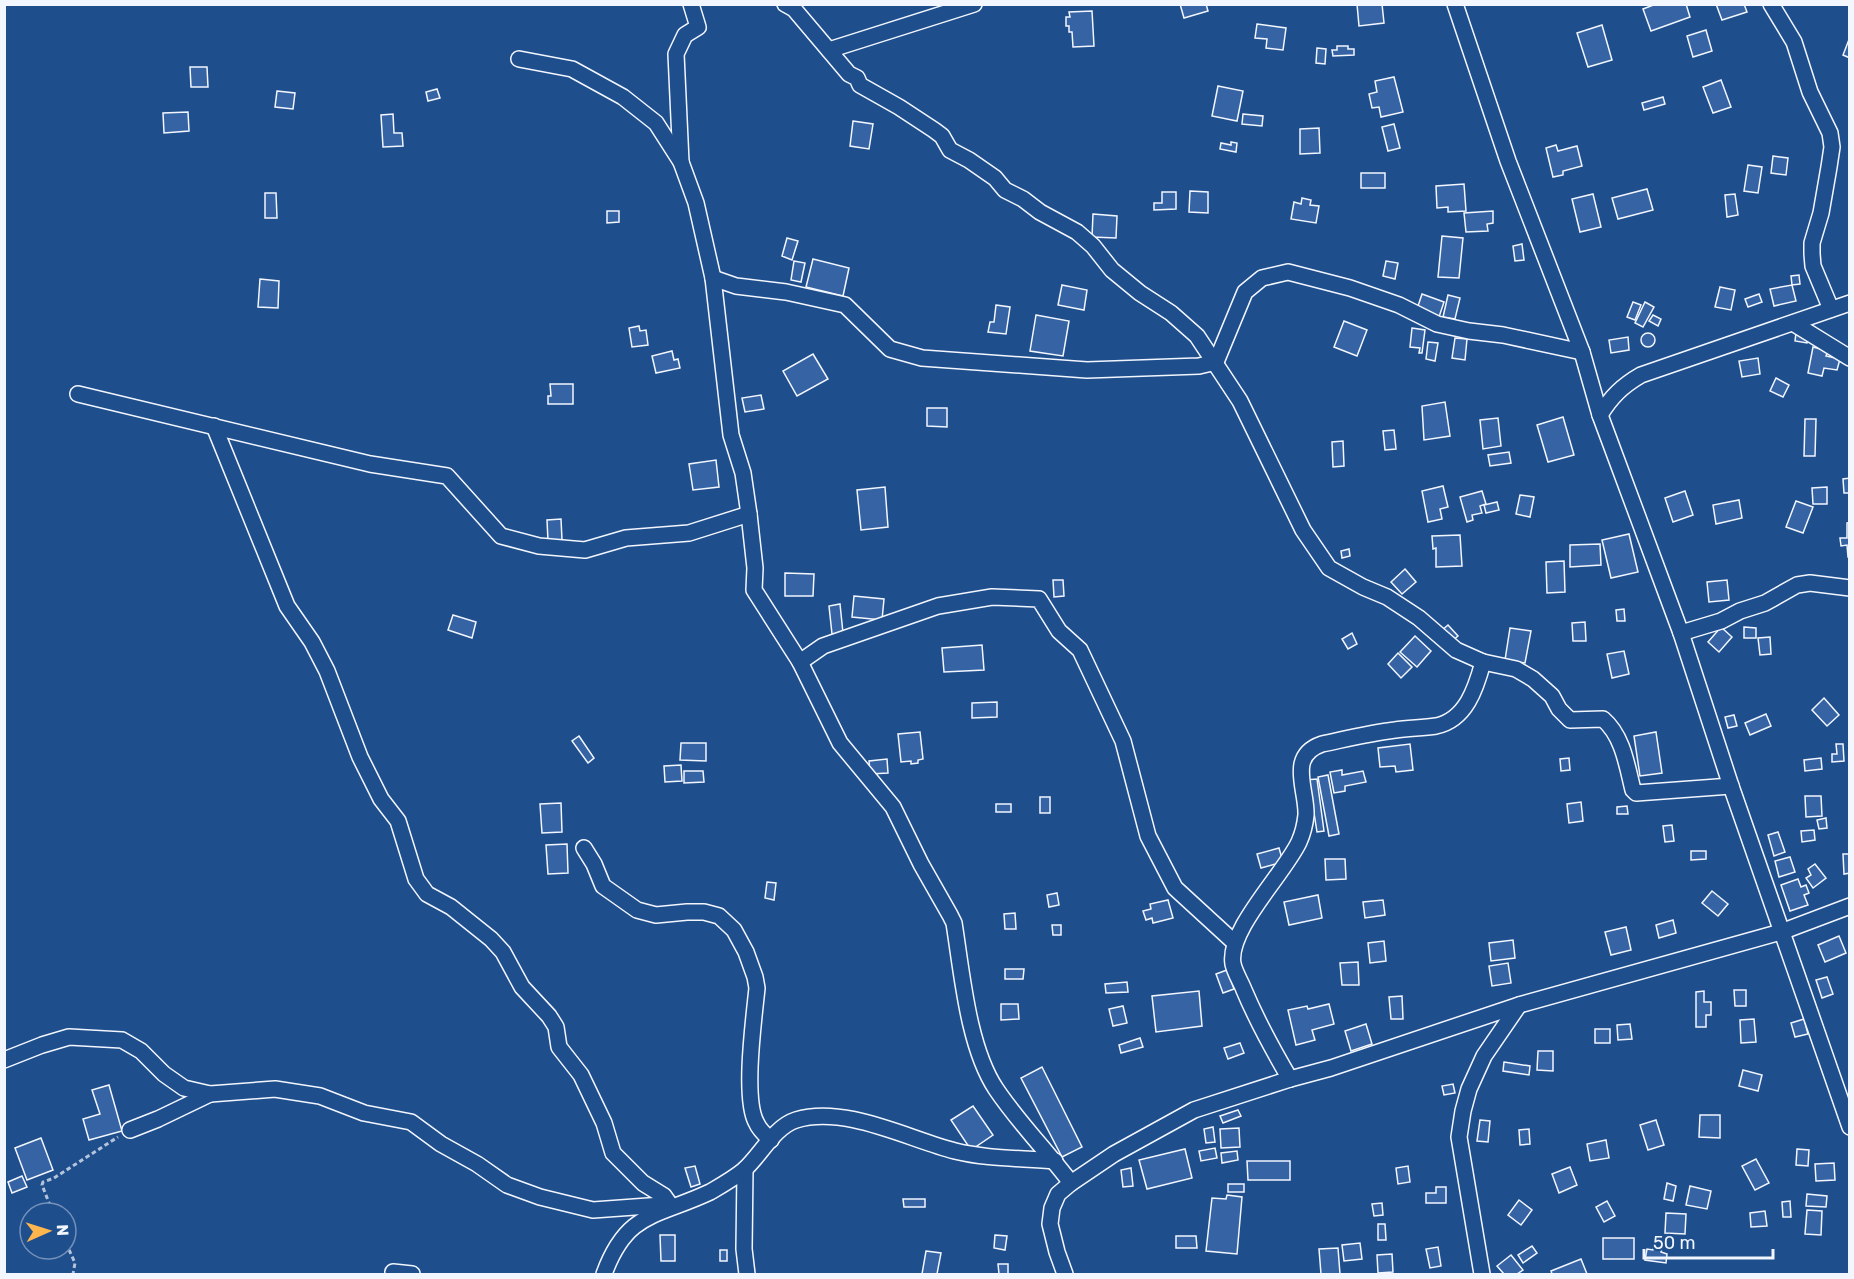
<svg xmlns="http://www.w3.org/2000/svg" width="1854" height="1279" font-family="Rubik,sans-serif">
	<rect width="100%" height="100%" fill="#1f4e8c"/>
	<g fill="#3563a3" stroke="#f2f6ff" stroke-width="1.5">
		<polygon points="1180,4 1206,4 1208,11 1184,18"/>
		<polygon points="1357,4 1382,4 1384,23 1359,26"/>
		<polygon points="1656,4 1686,4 1690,17 1651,31 1643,9"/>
		<polygon points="1716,4 1744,4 1747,12 1722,20"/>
		<polygon points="1092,11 1094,46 1073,47 1072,32 1069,32 1069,26 1066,26 1066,17 1070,17 1069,12"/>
		<polygon points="1257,24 1286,28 1283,50 1266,48 1267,39 1255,38"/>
		<polygon points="1602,25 1612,60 1588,67 1577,33"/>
		<polygon points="1706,30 1712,51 1693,57 1687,36"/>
		<polygon points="1850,37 1850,58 1843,55"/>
		<polygon points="1337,46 1348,46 1348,49 1354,49 1354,55 1333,56 1332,50 1337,50"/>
		<polygon points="1317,48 1326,49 1325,64 1316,63"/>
		<polygon points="190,67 207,67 208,87 191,87"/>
		<polygon points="1394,77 1403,112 1381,117 1379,107 1372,108 1369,94 1377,92 1375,81"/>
		<polygon points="1721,80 1731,107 1713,113 1703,87"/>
		<polygon points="1218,86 1243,91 1237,121 1212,116"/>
		<polygon points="437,89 440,98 428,101 426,92"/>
		<polygon points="277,91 295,93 293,109 275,107"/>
		<polygon points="1663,97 1665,104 1644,110 1642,103"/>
		<polygon points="188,112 189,131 164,133 163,113"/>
		<polygon points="393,114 394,133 402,133 403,146 383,147 381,115"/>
		<polygon points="1243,114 1263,116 1262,126 1242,124"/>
		<polygon points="853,121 873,124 869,149 850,146"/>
		<polygon points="1394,124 1400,148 1388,151 1382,127"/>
		<polygon points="1319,128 1320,153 1300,154 1300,129"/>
		<polygon points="1231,142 1237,143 1236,152 1220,149 1221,143 1231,145"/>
		<polygon points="1556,145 1558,151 1577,146 1582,166 1563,171 1563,175 1553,177 1546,148"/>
		<polygon points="1773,156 1788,158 1786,175 1771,173"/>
		<polygon points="1748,165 1762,167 1758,193 1744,191"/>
		<rect x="1361" y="173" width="24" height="15"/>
		<polygon points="1464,184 1466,211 1448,212 1448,207 1437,208 1436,186"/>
		<polygon points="1647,189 1653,210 1618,219 1612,198"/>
		<polygon points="1190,191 1208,192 1208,213 1189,212"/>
		<polygon points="1162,192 1176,192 1176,209 1154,210 1154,203 1162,203"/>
		<polygon points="265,193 276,193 277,218 265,218"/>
		<polygon points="1593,194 1601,227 1580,232 1572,199"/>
		<polygon points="1735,194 1738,215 1727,217 1725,195"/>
		<polygon points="1302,198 1311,200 1310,205 1319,206 1316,223 1291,219 1294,202 1301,204"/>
		<polygon points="607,211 619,211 619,222 607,223"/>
		<polygon points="1493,211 1493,223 1487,224 1488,231 1466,232 1464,213"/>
		<polygon points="1093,214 1117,216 1116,238 1092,237"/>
		<polygon points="1442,236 1463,238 1459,278 1438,277"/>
		<polygon points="787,238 798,241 792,260 782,256"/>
		<polygon points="1522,244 1524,260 1515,261 1513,246"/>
		<polygon points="813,259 849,268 843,296 806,287"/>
		<polygon points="794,261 805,263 801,282 791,280"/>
		<polygon points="1386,261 1398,263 1395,279 1383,276"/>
		<polygon points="1799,275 1800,284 1792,285 1791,276"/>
		<polygon points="260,279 279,281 278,308 258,307"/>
		<polygon points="1062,285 1087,290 1084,310 1058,305"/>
		<polygon points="1792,285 1796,301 1774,306 1770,289"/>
		<polygon points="1720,287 1735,290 1731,310 1715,307"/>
		<polygon points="1422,294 1444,302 1439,317 1417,309"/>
		<polygon points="1759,294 1762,302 1748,307 1745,299"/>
		<polygon points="1448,295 1460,298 1455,319 1443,317"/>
		<polygon points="1633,302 1641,305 1635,320 1627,317"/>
		<polygon points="1645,302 1654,307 1643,327 1635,323"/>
		<polygon points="996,305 1010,307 1006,334 988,332 990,322 994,322"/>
		<polygon points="1036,315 1069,321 1063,356 1030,351"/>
		<polygon points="1653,315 1661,319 1658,326 1649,321"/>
		<polygon points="1344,321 1367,330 1357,356 1334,347"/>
		<polygon points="639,326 640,331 646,330 648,345 632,347 629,328"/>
		<polygon points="1412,328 1425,330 1422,353 1419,353 1420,348 1410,347"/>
		<circle cx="1648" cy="340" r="7"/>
		<polygon points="1796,333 1808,334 1807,343 1795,341"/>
		<polygon points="1628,337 1629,350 1611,353 1609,340"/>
		<polygon points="1455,338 1467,339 1465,360 1452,358"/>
		<polygon points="1428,342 1438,343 1435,361 1426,359"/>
		<polygon points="1813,347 1828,351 1826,356 1840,359 1837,370 1824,368 1822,376 1808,373"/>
		<polygon points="672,351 674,360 678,359 680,368 656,373 652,356"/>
		<polygon points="813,354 828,379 797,396 783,371"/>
		<polygon points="1758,358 1760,374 1742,377 1739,361"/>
		<polygon points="1776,378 1789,385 1783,397 1770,391"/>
		<polygon points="550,384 573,384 573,404 548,404 548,396 551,396"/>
		<polygon points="761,395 764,409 745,412 742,398"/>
		<polygon points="1445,402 1450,436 1424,440 1422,406"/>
		<polygon points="927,408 947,408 947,427 927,426"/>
		<polygon points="1563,417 1574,455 1548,462 1537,425"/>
		<polygon points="1498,418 1501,446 1483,449 1480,420"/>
		<polygon points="1805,419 1816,419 1815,456 1804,456"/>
		<polygon points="1394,430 1396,449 1385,450 1383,431"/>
		<polygon points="1343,441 1344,466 1333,467 1332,442"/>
		<polygon points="1509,452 1511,463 1490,466 1488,455"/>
		<polygon points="716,460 719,487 693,490 689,464"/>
		<polygon points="1850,478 1850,493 1844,493 1843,479"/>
		<polygon points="1443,486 1448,507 1440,509 1442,519 1428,522 1422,491"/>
		<polygon points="885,487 888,527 861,530 857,490"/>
		<polygon points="1827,487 1827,504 1813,504 1812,488"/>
		<polygon points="1482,491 1486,504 1480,506 1482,513 1472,515 1473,520 1467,522 1460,497"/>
		<polygon points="1685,491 1693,515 1673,522 1665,498"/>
		<polygon points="1520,495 1534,497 1530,517 1516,514"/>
		<polygon points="1739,500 1742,518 1716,524 1713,505"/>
		<polygon points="1796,501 1813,507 1803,533 1786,527"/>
		<polygon points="1497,502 1499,510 1486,513 1484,505"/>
		<polygon points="561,519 562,540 548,541 547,520"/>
		<polygon points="1850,522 1850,557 1848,557 1847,545 1841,546 1840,538 1847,538 1847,523"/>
		<polygon points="1629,534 1638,572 1611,578 1602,540"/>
		<polygon points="1460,535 1462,566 1436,567 1436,548 1433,549 1432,536"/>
		<polygon points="1600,544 1601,565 1570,567 1570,545"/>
		<polygon points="1349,549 1350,556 1342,558 1341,551"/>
		<polygon points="1564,561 1565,592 1547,593 1546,562"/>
		<polygon points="1405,569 1416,582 1402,594 1391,582"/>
		<polygon points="785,573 814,574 813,596 785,596"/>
		<polygon points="1053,580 1063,580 1064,596 1054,597"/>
		<polygon points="1727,580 1729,600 1709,602 1707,582"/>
		<polygon points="854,596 884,599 882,620 852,617"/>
		<polygon points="840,604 843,633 832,634 829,606"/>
		<polygon points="1624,609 1625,621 1617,621 1616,610"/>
		<polygon points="453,615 476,622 472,638 448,630"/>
		<polygon points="1585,622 1586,641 1573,641 1572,623"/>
		<polygon points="1448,625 1458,636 1451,642 1441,631"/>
		<polygon points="1721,627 1732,637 1719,652 1708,642"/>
		<polygon points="1744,627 1756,628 1756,638 1744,638"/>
		<polygon points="1510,628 1531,631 1525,663 1505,660"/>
		<polygon points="1352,633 1357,644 1348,649 1342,639"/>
		<polygon points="1415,636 1431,651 1417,667 1400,652"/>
		<polygon points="1770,637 1771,654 1760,655 1758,638"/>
		<polygon points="982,645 984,670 944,672 942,648"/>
		<polygon points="1624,651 1629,674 1612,678 1607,654"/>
		<polygon points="1398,653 1412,667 1401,678 1388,664"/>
		<polygon points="1824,698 1839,715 1827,726 1812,710"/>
		<polygon points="997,702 997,717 972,718 972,703"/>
		<polygon points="1766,714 1771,726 1750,735 1745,723"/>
		<polygon points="1734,715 1737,726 1728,728 1725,717"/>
		<polygon points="920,732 923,759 918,760 918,763 911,764 911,761 901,762 898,734"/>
		<polygon points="1656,732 1662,773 1640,776 1634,736"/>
		<polygon points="579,736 594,758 588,763 572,741"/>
		<polygon points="681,743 706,743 706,761 680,760"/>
		<polygon points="1410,744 1413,770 1396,772 1395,766 1380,767 1378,748"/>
		<polygon points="1836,744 1843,744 1844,761 1832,762 1832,754 1837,754"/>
		<polygon points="1569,758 1570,770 1561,771 1560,759"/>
		<polygon points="1821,758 1822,769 1805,771 1804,760"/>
		<polygon points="887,759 888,773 870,774 869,761"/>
		<polygon points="681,765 682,781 665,782 664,766"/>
		<polygon points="1342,770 1342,775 1363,771 1366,782 1345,786 1345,791 1334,793 1330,772"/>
		<polygon points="684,771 703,771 704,782 684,783"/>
		<polygon points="1328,775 1339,834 1329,836 1318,777"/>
		<polygon points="1317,779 1324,831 1317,832 1312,800 1305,780"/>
		<polygon points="1805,796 1821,796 1822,816 1806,817"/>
		<rect x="1040" y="797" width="10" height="16"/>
		<polygon points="1581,802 1583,821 1569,823 1567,804"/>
		<polygon points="561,803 562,832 542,833 540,804"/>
		<rect x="996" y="804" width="15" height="8"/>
		<polygon points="1627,806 1628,814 1617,814 1617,807"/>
		<polygon points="1826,818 1827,828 1819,829 1817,820"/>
		<polygon points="1672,825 1674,841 1665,842 1663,826"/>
		<polygon points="1814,830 1815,840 1802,842 1801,831"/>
		<polygon points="1778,832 1785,852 1774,856 1768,835"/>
		<polygon points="567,844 568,873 548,874 546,845"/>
		<polygon points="1279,848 1283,862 1261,868 1257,854"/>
		<polygon points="1691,851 1706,851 1706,859 1691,860"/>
		<polygon points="1843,854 1850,854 1850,873 1844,874"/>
		<polygon points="1790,857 1795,872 1779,877 1775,861"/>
		<polygon points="1325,859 1345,859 1346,879 1326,880"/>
		<polygon points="1815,864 1826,878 1813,888 1806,878 1811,875 1808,869"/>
		<polygon points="1798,879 1801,887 1806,885 1809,893 1804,895 1808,905 1790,911 1781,885"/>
		<polygon points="767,882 776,883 774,900 765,898"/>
		<polygon points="1712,891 1728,904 1718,916 1702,903"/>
		<polygon points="1057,893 1059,905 1049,907 1047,895"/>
		<polygon points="1318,895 1322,918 1289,925 1284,902"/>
		<polygon points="1168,900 1173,918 1153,923 1152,918 1146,920 1143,911 1151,909 1150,904"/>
		<polygon points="1383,900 1385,915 1365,918 1363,902"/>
		<polygon points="1015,913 1016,929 1005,929 1004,914"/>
		<polygon points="1673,920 1676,933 1659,938 1656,925"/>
		<polygon points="1052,925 1061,925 1061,935 1053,935"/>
		<polygon points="1626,927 1631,950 1611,955 1605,932"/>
		<polygon points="1839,936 1846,953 1825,962 1818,945"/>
		<polygon points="1513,940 1515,958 1491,961 1489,943"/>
		<polygon points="1384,941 1386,961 1370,963 1368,943"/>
		<polygon points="1358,962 1359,985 1342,985 1340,963"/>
		<polygon points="1508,963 1511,983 1492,986 1489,966"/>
		<polygon points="1005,969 1024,969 1023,979 1005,979"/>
		<polygon points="1227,970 1234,989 1223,993 1216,974"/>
		<polygon points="1827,977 1833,994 1822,998 1816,980"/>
		<polygon points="1127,982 1128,992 1106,993 1105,984"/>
		<polygon points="1734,990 1746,990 1746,1006 1735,1006"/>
		<polygon points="1199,991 1202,1026 1156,1032 1152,996"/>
		<polygon points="1704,991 1704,1002 1711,1002 1711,1015 1706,1015 1706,1027 1696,1027 1696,992"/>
		<polygon points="1402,996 1403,1019 1391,1019 1389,997"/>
		<polygon points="1001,1004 1018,1004 1019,1019 1001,1020"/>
		<polygon points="1329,1004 1334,1024 1312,1030 1315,1040 1296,1045 1288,1010 1307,1006 1308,1009"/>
		<polygon points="1123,1006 1127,1023 1113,1026 1109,1009"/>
		<polygon points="1754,1019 1756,1042 1741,1043 1740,1020"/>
		<polygon points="1804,1019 1808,1034 1795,1037 1791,1023"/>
		<polygon points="1366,1024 1372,1044 1351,1051 1345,1031"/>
		<polygon points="1630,1024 1632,1039 1618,1040 1617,1025"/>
		<rect x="1595" y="1029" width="15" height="14"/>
		<polygon points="1140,1038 1143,1047 1121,1053 1119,1045"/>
		<polygon points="1240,1043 1244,1053 1228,1059 1224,1048"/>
		<polygon points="1538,1051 1553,1051 1553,1071 1537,1070"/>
		<polygon points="1504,1062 1530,1066 1529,1075 1503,1071"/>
		<polygon points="1042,1067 1082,1147 1062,1157 1021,1078"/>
		<polygon points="1743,1070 1762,1075 1758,1091 1739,1086"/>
		<polygon points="1453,1084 1455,1093 1444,1095 1442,1086"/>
		<polygon points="109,1085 122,1131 89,1140 83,1119 100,1114 92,1090"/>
		<polygon points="973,1106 993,1135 971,1150 951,1120"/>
		<polygon points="1238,1110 1241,1116 1223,1123 1220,1116"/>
		<polygon points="1700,1115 1720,1115 1720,1138 1699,1137"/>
		<polygon points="1480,1120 1490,1121 1488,1142 1477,1141"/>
		<polygon points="1656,1120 1664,1145 1648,1150 1640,1125"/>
		<polygon points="1213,1127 1215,1142 1206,1143 1204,1129"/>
		<polygon points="1239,1128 1240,1147 1221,1148 1220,1129"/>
		<polygon points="1529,1129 1530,1144 1520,1145 1519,1130"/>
		<polygon points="41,1138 53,1170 27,1180 15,1148"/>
		<polygon points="1606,1140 1609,1158 1590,1161 1587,1144"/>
		<polygon points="1215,1148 1217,1158 1201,1161 1199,1151"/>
		<polygon points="1185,1149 1192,1178 1147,1189 1139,1160"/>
		<polygon points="1797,1149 1809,1150 1808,1166 1796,1165"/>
		<polygon points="1237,1151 1238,1160 1222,1163 1221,1153"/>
		<polygon points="1756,1159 1769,1183 1755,1190 1742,1166"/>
		<polygon points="1247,1161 1290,1161 1290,1180 1248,1180"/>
		<polygon points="1834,1163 1835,1180 1816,1181 1815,1164"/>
		<polygon points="695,1166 700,1184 691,1187 685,1168"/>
		<polygon points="1408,1166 1410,1182 1398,1184 1396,1168"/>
		<polygon points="1570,1167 1577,1185 1559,1193 1552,1174"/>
		<polygon points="1131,1168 1133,1186 1123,1187 1121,1170"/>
		<polygon points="22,1176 27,1187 12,1193 8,1182"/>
		<polygon points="1667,1183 1676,1186 1673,1201 1664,1199"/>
		<rect x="1228" y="1184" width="16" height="8"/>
		<polygon points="1690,1186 1711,1191 1707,1209 1686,1205"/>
		<polygon points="1436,1187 1446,1187 1446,1203 1426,1203 1426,1193 1436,1193"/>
		<polygon points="1807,1194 1827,1196 1826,1207 1806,1206"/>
		<polygon points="1227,1195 1242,1197 1237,1254 1206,1251 1212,1198 1226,1199"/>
		<polygon points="903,1199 925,1199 925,1207 904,1207"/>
		<polygon points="1519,1200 1532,1210 1521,1225 1508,1215"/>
		<polygon points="1607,1201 1615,1216 1604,1222 1596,1207"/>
		<polygon points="1790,1201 1791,1217 1783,1217 1782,1202"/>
		<polygon points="1382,1203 1383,1215 1374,1216 1372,1204"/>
		<polygon points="1807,1210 1822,1211 1821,1235 1805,1234"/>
		<polygon points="1765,1211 1767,1226 1751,1227 1750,1213"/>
		<polygon points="1666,1213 1686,1214 1685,1234 1665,1233"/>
		<polygon points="1378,1224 1385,1224 1386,1240 1378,1240"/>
		<polygon points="660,1235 675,1235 675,1261 661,1261"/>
		<polygon points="995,1235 1007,1236 1005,1250 994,1248"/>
		<polygon points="1176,1236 1196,1236 1197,1248 1176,1248"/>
		<rect x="1603" y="1238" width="31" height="21"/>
		<polygon points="1360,1243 1362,1259 1344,1261 1342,1245"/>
		<polygon points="1532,1246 1537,1253 1523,1263 1518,1255"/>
		<polygon points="1654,1246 1662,1247 1661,1252 1667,1254 1666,1263 1645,1260 1647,1249 1653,1250"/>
		<polygon points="1438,1247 1441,1266 1430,1268 1426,1249"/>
		<polygon points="1338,1248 1340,1274 1321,1274 1319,1249"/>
		<rect x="720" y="1250" width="7" height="11"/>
		<polygon points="926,1251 941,1253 937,1274 922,1274"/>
		<polygon points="1392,1254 1393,1272 1378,1273 1377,1255"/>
		<polygon points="1511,1255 1523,1270 1517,1274 1504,1274 1497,1266"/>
		<polygon points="1581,1259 1587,1274 1552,1274 1551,1271"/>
		<polygon points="998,1264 1008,1264 1008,1274 999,1274"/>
	</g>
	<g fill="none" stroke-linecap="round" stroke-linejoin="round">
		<defs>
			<g id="minor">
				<path d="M785,4L794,9L849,74L857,78L860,85L899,107L934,130L942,136L950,150L969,160L995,178L1005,190L1023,199L1040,212L1077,232L1093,246L1112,270L1140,293L1171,313L1197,336L1240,401L1303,530L1329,568L1363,587L1387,597L1419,618L1456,650L1483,662L1516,669L1533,679L1552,696L1559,709L1570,720L1603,719C1623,736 1627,766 1633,790L1636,793L1731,786"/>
				<polyline points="1455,4 1508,161 1582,352 1600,415 1681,633 1731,786 1850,1127"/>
				<polyline points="1771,4 1794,42 1810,92 1830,133 1832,147 1829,167 1821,213 1812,243 1812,254 1813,266 1831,309"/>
				<polyline points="829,50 974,4"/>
				<path d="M519,59L572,69L623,97L656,123L681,162L696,203L713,278L731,435L743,473L749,514L755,568L754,590L800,662L840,743L893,807L921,864L950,915L954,923C962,973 968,1047 996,1089C1018,1122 1047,1151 1071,1183"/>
				<polyline points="681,162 676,54 685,35 698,27 691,4"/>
				<polyline points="713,278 736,286 786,292 845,305 890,349 922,358 1087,370 1199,366 1216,362 1245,292 1262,278 1288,272 1350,288 1399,305 1437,324 1469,331 1503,335 1582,352"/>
				<polyline points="1793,323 1850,358"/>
				<polyline points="78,394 370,464 447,476 501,536 539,546 585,550 626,538 689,533 749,514"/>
				<path d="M1600,415C1611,397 1622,386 1641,375L1850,303"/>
				<polyline points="214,426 287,606 312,642 327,671 360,757 381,799 398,821 416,879 427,894 451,907 491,939 503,952 522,987 549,1016 556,1027 559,1047 581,1075 604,1123 613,1153 643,1183 664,1196 671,1206"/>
				<polyline points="1681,633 1721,621 1740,611 1765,603 1797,585 1810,583 1850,588"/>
				<polyline points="800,662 823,646 938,606 992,597 1039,599 1059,631 1080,650 1123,741 1148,836 1175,888 1235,943"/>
				<path d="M584,848L594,864L603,886L637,910L656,915L687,912H704L719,916L734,930L746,952L755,977L757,988C754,1018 743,1097 756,1122C759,1129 765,1135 771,1140"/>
				<polyline points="4,1060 42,1045 69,1037 122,1040 141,1051 164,1074 184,1088 210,1094 275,1089 320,1096 364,1113 411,1122 441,1144 477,1164 507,1185 540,1197 593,1210 662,1205 668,1207"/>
				<path d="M1290,1079C1273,1050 1257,1021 1244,990C1241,982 1235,973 1233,964C1227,930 1284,874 1299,842C1303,833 1305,825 1306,815C1307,789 1287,756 1322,744C1346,739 1370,733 1395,730C1408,728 1423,728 1436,726C1466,720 1476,688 1483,662"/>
				<polyline points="130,1130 158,1119 210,1094"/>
				<polyline points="745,1169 744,1249 747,1274"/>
				<polyline points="393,1272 412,1274"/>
				<path d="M604,1274C627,1211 657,1217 710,1192C722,1185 733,1179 744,1170C761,1155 774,1127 796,1120C845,1105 908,1139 955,1151C987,1159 1022,1158 1055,1161"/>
				<polyline points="1065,1274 1057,1252 1050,1224 1052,1208 1058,1194 1071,1183 1114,1154 1194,1110 1290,1079 1331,1068 1519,1005 1781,932 1850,906"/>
				<polyline points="1482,1274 1459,1137 1463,1111 1469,1089 1484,1056 1519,1005"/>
			</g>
		</defs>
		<use href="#minor" stroke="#f2f6ff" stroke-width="18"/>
		<g stroke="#b3c4dc" stroke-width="3" stroke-dasharray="4.5 3" stroke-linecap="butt">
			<polyline points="53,1213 42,1185 43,1182 54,1178 118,1137"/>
			<polyline points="66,1243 75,1263 73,1274"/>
		</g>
		<use href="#minor" stroke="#1f4e8c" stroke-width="15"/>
	</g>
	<rect width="1854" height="1279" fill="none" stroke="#f2f6ff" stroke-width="12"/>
	<g transform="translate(48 1231) rotate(87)"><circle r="28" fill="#1f4e8c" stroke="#7391ba" stroke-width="1.5"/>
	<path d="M0-4.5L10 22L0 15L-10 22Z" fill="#ffb74d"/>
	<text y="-9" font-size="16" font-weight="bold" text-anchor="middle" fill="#f2f6ff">N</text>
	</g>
	<path d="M1644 1249v9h129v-9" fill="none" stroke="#f2f6ff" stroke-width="3"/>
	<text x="1653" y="1249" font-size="18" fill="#f2f6ff" stroke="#1f4e8c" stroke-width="4.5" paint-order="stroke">50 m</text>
</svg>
